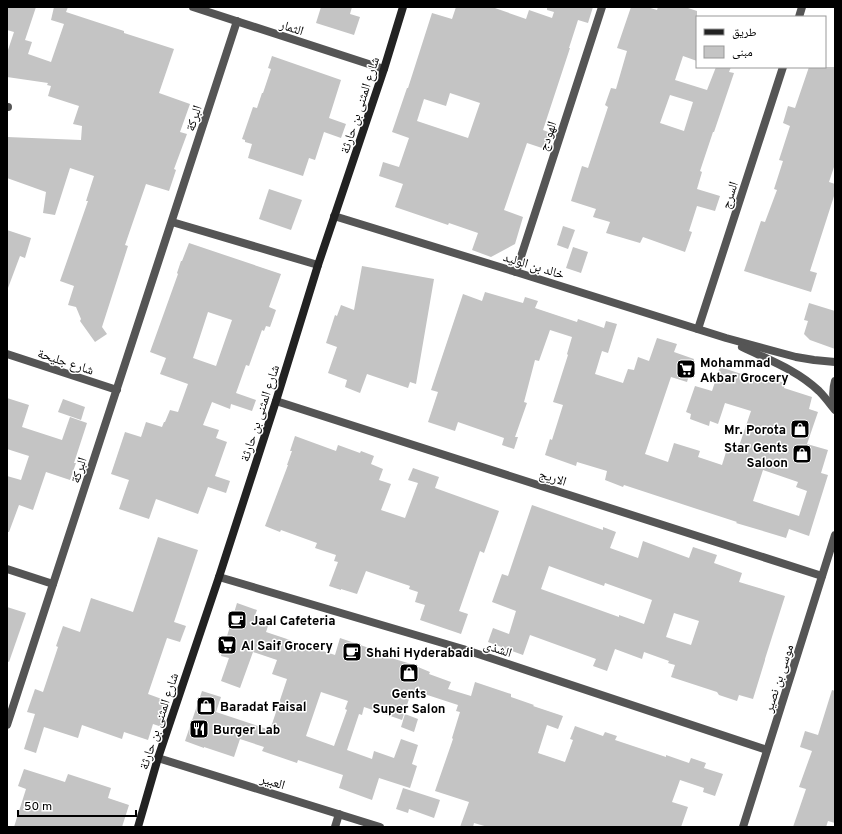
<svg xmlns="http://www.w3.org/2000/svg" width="842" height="834" font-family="Overpass,'Noto Naskh Arabic',sans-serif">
	<rect width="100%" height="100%" fill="#fff"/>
	<g fill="#c4c4c4" fill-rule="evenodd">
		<polygon points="7,7 36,7 25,40 32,42 28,54 51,62 64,24 51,20 54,7 68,7 66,12 124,31 124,33 174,49 159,93 190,104 180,132 187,134 174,169 176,170 169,191 146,184 125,245 128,246 102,327 107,334 95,342 80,321 81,319 76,307 68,305 74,286 60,281 88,201 86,201 94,176 70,168 55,215 43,213 46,192 7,178 7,137 81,140 82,126 73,124 79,106 48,96 51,86 47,85 48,83 7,77 7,53 14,32 7,30"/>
		<polygon points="321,7 352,7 350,14 360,17 354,35 316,23"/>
		<path d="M456,7H492L526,19L529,10L552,18L554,12L547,10V7H593L588,23L578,20L569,48H570L543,130L551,133L545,149L527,143L504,210L523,217L515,244L491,257L472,250L478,233L449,223L448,225L395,207L403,184L379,176L383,162L399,167L409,138L392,132L407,88H408L432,13L452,19ZM450,93L480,103L468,138L417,121L424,99L446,106Z"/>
		<path d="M631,7H647L657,10L658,7H685L697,11V61L683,56L675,80L707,90L716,67H731L729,72L734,73L714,132H713L700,171L702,172L697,189L720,196L715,211L697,206L689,231L692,232L685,252L643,237L640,243L606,233L610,222L593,217L596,209L571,201L582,166L588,168L608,107L605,105L611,88L616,89L627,51L617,48ZM670,95L693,102L684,131L660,123Z"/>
		<polygon points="272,56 341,80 329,118 346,124 341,138 324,132 315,160 309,158 303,176 248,158 252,144 245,142 245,140 242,139 253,107 257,108 262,93 263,93 271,69 268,68"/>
		<polygon points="809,67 835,67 835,164 829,182 835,184 835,193 810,271 817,273 811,292 744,271 761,221 765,222 777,190 774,189 783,161 779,160 790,126 783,123 788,106 795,108"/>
		<polygon points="269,189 302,200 291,230 259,219"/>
		<polygon points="563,226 575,230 568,249 557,245"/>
		<polygon points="7,230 31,238 25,258 20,256 8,288 7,288"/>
		<path d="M189,243L281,274L269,307L276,310L270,327L266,326L264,331L262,330L249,366L246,365L236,393L256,400L252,411L231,404L230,409L212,402L203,425L219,430L216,438L227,442L215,476L230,481L226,493L208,487L198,514L156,499L149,519L119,509L129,480L111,474L125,432L141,437L146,422L162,427L164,422H165L170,410L178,412L188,384L160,374L166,358L150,352L178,274L177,273L181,261H182ZM208,312L232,320L216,366L193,358Z"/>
		<polygon points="573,247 588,252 581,273 566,268"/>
		<polygon points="362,266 434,279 416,384 410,382 408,388 367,374 360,393 345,387 347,380 328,373 337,347 326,343 335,315 337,316 341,305 354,310"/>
		<path d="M485,292L523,303L525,297L538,301L535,308L577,322L578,319L604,328L606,321L617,324L608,353L602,351L595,374L623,383L628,369L634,370L638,357L649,361L657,338L677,344L674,352L694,359L687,382L671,377L645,454L668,462L674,443L700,451L698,457L722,465L727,449L737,452L751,411L725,403L718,424L710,421L709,426L690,419L691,414L686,412L695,386L712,391L720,367L763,381L764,377L785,383L784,388L812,397L809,409L818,412L807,444L828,450L821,473L828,475L809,536L789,529L786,538L753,528L736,523L737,522L697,509L624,485L623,487L605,480L607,471L577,462L576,466L545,455L550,439L552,440L563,405L553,402L568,355L567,354L572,337L550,330L539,361L535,360L524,402L527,403L515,437H518L514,449L502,445L504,438L458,422L455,431L428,422L438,392L431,390L463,294L482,301ZM763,470L798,482L796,487L807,491L799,516L753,501Z"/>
		<polygon points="809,303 835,311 835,349 810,340 804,334 808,321 804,320"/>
		<polygon points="7,398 29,405 22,427 62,440 70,417 87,423 74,463 76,463 70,480 46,472 33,510 19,505 9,532 7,532 7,476 21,480 29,456 7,449"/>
		<polygon points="63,399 85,407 81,420 58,412"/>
		<polygon points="295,436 336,451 338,445 360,453 361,451 374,456 371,464 383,469 379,480 391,484 381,510 405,518 418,483 408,480 413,468 439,477 435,488 499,511 484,553 480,551 459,611 468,614 461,634 420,620 425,605 415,602 418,592 409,589 410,586 366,571 357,594 341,589 341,590 329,586 338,562 334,561 336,555 315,548 317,543 281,530 280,532 265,526 288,465 287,465 292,451 290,451"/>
		<path d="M532,505L603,530V527L616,532L610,548L638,558L643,541L689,558L693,547L717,555L714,563L742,573L739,582L785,596L765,659V660L753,699L739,695L737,701L719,695L717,692L671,677L675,665L668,663L669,661L644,652L642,659L615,649L607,671L593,666L596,659L530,635L523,655L488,642L493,628L509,634L516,611L492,602L502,574L508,576ZM549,566L604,586L605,583L652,600L644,624L619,615V617L541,589ZM674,613L699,621L691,645L666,637Z"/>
		<polygon points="158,537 198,550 174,622 186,626 180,642 167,638 148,694 170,702 162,727 153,724 148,740 124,732 122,739 82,725 78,738 44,727 36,753 24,749 35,714 27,712 35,689 43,692 58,647 56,646 63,626 80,632 91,598 133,612"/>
		<path d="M237,603L257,610L254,618L269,623L266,632L335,655L340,638L392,656L391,658L418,666V667L430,672L429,674L451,682L448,689L471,696L475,682L511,694V697L534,705L533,706L563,716L558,729L547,725L538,753L565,762L573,740L570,739L575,726L603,736L605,732L617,736L615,740L666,757V755L689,763L691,758L706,763L704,768L723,774L715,796L703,792L704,788L680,780L672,802L688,807L681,827H488L474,823L473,827H460L469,802L435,791L453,739L452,738L460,712L456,711L458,705L412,690L402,720L364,707L362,715L359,714L347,750L372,759L374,751L394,758L401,739L418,745L412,764L417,766L410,788L379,778L372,800L339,788L343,775L298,760L297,763L262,751L264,747L240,739L234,757L204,747V748L185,741L202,691L221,697L216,712L270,730L287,679L272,674L277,660L253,652L240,688L221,681L229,658L221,656ZM321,692L348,701L345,709L347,710L334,746L306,736Z"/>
		<polygon points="7,607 26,613 9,662 7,661"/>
		<polygon points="832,690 835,691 835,823 828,821 826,827 793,827 806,789 799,787 812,751 800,747 805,731 818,735"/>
		<polygon points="405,714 418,719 414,732 401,727"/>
		<polygon points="24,769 65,782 68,774 111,788 108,798 129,805 122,827 14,827 26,789 18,786"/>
		<polygon points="403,788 440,800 434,818 409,809 408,813 396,809"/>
	</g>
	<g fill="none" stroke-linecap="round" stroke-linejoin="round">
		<g stroke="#555" stroke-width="8">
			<polyline points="193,7 384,69"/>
			<polyline points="799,17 802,7"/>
			<polyline points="7,107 8,107"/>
			<polyline points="334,216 516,272 726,338 796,357 814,360 835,362"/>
			<polyline points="172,222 318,265"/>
			<polyline points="516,272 602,7"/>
			<polyline points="698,329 783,67"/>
			<path d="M742,347C769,360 797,370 819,391C825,397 830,404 835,410"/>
			<polyline points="7,354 117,390"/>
			<polyline points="276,401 822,576"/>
			<path d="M835,409C833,400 832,391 835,381"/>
			<polyline points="7,569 53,584"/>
			<polyline points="219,577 463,649 767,750"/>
			<polyline points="7,725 237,21"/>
			<polyline points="158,758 380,827"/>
			<polyline points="335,827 339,814"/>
			<polyline points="743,827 835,535"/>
		</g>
		<polyline stroke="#222" stroke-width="8" points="138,827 158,758 219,577 276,401 318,265 384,69 403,7"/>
	</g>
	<defs>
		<symbol id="supermarket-square" viewBox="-11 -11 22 22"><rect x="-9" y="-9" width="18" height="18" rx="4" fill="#000" stroke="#fff"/><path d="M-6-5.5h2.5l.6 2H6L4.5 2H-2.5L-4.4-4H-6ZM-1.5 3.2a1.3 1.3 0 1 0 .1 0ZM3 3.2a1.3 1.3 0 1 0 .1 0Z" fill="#fff"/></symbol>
		<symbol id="shop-square" viewBox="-11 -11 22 22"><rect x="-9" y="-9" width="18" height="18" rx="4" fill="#000" stroke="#fff"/><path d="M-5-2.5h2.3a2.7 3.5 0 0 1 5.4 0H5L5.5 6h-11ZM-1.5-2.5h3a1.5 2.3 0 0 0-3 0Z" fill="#fff"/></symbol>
		<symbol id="cafe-square" viewBox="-11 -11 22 22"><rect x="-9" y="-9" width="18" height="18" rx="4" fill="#000" stroke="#fff"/><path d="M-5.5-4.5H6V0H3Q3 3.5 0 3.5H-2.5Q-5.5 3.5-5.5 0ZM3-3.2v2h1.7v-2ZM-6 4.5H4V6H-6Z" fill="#fff"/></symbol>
		<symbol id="restaurant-square" viewBox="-11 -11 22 22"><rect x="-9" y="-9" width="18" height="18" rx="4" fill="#000" stroke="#fff"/><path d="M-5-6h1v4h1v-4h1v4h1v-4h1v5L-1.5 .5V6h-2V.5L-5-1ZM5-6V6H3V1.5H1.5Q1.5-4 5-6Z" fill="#fff"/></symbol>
	</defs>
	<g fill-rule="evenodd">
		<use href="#supermarket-square" x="675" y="358" width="22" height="22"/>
		<use href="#shop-square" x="789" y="418" width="22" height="22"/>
		<use href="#shop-square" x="791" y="443" width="22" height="22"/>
		<use href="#cafe-square" x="226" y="609" width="22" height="22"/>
		<use href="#supermarket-square" x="216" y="634" width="22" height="22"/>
		<use href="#cafe-square" x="341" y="641" width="22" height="22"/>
		<use href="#shop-square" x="398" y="662" width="22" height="22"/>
		<use href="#shop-square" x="195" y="695" width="22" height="22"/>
		<use href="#restaurant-square" x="188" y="718" width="22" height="22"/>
	</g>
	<g text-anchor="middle" stroke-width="3" stroke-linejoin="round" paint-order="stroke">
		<g font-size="13" fill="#000" stroke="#fff">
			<text transform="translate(292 27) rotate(18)" y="5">الثمار</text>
			<text transform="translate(359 105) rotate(-72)" y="5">شارع المثنى بن حارثة</text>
			<text transform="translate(193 118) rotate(-72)" y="5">البركة</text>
			<text transform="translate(547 136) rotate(-72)" y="5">الهودج</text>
			<text transform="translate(729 195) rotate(-72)" y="5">السرج</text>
			<text transform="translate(534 265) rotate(17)" y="5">خالد بن الوليد</text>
			<text transform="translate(66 361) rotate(18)" y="5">شارع جليحة</text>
			<text transform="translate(259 413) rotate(-72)" y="5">شارع المثنى بن حارثة</text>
			<text transform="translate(78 470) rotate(-72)" y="5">البركة</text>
			<text transform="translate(553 477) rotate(18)" y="5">الاريج</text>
			<text transform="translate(498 648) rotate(18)" y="5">الشذى</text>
			<text transform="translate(778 678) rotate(-72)" y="5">موسى بن نصير</text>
			<text transform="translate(158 721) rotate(-72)" y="5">شارع المثنى بن حارثة</text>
			<text transform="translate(273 781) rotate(17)" y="5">العبير</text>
		</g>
		<g font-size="13" font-weight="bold" fill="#000" stroke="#fff" text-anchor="start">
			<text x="700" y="367">Mohammad<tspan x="700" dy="15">Akbar Grocery</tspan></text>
			<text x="786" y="434" text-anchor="end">Mr. Porota</text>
			<text x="788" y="452" text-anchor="end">Star Gents<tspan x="788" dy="15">Saloon</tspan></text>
			<text x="251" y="625">Jaal Cafeteria</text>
			<text x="241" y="650">Al Saif Grocery</text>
			<text x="366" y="657">Shahi Hyderabadi</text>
			<text x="409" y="698" text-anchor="middle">Gents<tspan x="409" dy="15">Super Salon</tspan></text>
			<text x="220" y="711">Baradat Faisal</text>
			<text x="213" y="734">Burger Lab</text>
		</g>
	</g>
	<rect width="842" height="834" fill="none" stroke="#000000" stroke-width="16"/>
	<rect x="696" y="16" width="130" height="52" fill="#ffffff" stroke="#999999"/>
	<rect x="704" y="29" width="20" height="6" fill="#222222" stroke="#999999"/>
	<text x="732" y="36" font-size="12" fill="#000000">طريق</text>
	<rect x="704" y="46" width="20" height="12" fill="#c4c4c4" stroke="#999999"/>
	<text x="732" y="56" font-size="12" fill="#000000">مبنى</text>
	<path d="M18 810v6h118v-6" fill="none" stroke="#000000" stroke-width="2"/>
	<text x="24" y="810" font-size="12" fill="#000000" stroke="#ffffff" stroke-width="3" paint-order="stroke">50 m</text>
</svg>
